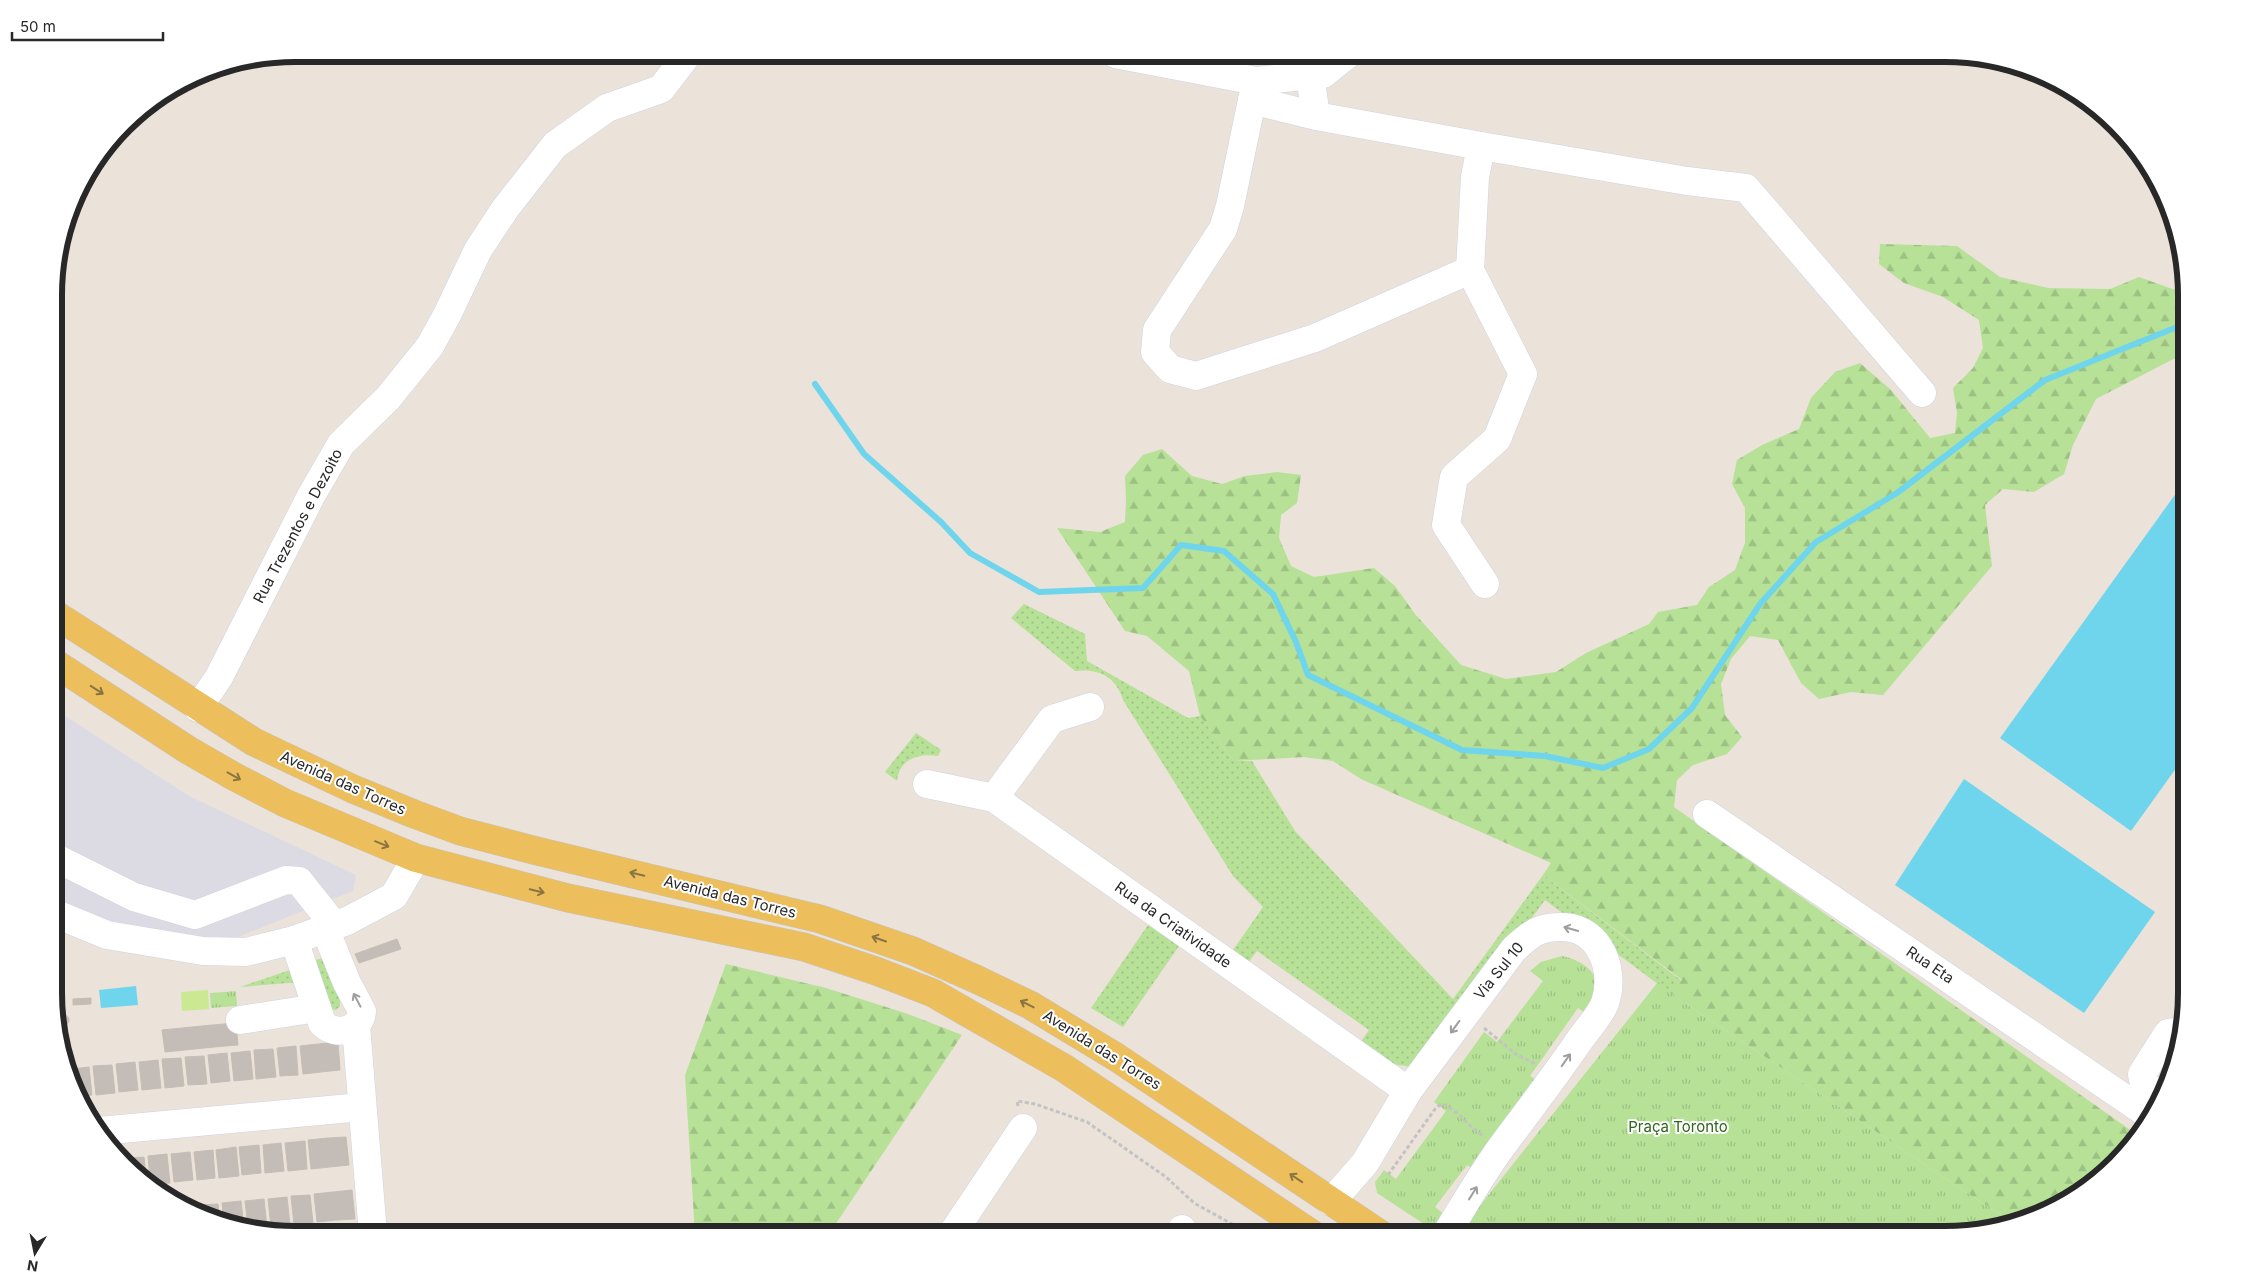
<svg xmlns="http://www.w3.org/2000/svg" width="2241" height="1288" font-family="Inter,sans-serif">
	<defs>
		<pattern id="grass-dots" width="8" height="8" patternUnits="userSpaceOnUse" patternTransform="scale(1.25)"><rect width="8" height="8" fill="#b6e197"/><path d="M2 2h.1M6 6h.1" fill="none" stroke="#9cc182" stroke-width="1.8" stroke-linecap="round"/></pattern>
		<pattern id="forest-firs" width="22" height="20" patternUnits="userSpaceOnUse" patternTransform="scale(1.25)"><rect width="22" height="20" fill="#b6e197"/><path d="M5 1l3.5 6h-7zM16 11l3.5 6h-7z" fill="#9cc182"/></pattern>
		<pattern id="park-tufts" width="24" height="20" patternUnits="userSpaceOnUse" patternTransform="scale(1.25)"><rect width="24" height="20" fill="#b6e197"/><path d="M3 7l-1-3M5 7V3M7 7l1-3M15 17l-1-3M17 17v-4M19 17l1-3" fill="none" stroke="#9cc182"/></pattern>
	</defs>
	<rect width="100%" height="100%" fill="#ebe2da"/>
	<polygon fill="#dcdbe3" points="56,710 189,796 356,875 353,891 220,944 104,920 56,900"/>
	<g fill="url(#grass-dots)">
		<path d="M1024,604L1085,634L1087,661L1188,718L1200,716L1234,761H1252L1295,831L1453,999L1543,875L1682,981L1670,993L1545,900L1463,1011L1412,1067L1392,1064L1360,1043L1369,1030L1257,951L1247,964L1231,953L1263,907L1233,876L1123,700C1116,676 1098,668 1075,671L1011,618Z"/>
		<path d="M916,733L941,750L938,756C919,753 899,759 897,781L885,772Z"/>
		<polygon points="1148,925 1179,946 1123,1027 1091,1008"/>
		<polygon points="325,957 340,999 340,1006 336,1010 330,1009 310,962"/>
		<polygon points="296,968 300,982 240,987"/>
	</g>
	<g fill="url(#forest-firs)">
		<polygon points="1880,244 1957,246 2000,277 2048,288 2110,289 2139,277 2178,291 2187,286 2187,352 2096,399 2073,445 2064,474 2034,492 2003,489 1985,505 1992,566 1883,695 1851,692 1819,699 1801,683 1778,640 1750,636 1731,659 1721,684 1725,715 1742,737 1727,754 1693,765 1677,780 1674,807 2136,1134 2080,1194 2023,1222 2015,1223 1976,1199 1670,993 1682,980 1543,875 1551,863 1361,779 1333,761 1304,757 1234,761 1200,716 1189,671 1147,636 1125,631 1057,528 1100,532 1125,522 1126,500 1125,476 1143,455 1162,449 1192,476 1222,484 1245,476 1277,472 1301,475 1297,503 1281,515 1279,538 1291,566 1314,577 1374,568 1395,586 1415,614 1461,665 1506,679 1556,672 1586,653 1649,624 1658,612 1697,605 1709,587 1735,570 1745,543 1745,508 1732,484 1737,460 1762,445 1799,429 1811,398 1835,372 1860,363 1891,390 1930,438 1955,433 1957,413 1953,388 1973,368 1983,348 1979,320 1943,297 1904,283 1879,264"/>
		<polygon points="726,964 826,988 908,1014 962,1035 829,1234 695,1234 685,1075"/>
	</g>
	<g fill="url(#park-tufts)">
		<path d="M1562,956C1578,959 1598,970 1598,989C1598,998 1593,1009 1591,1017L1578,1008L1530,1076L1543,1085L1478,1173L1467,1165L1435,1207L1446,1216L1435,1228H1430L1377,1193L1375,1182L1384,1170L1396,1179L1446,1111L1434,1102L1484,1032L1497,1042L1543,981L1530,971L1541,962Z"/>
		<polygon points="1658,982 1670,993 1976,1199 2015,1223 1961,1234 1472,1234 1463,1227"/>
		<polygon points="236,991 237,1006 211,1008 210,993"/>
	</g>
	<polygon fill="#cbe893" points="208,990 209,1009 182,1011 181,992"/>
	<g fill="#6ed5ec">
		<polygon points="2187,478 2187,753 2131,831 2000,738"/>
		<polygon points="1964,779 2155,912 2084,1013 1895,885"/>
		<polygon points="136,986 138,1005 101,1008 99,990"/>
	</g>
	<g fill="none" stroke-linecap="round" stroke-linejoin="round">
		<polyline stroke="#6ed5ec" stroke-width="6" points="815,384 864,454 941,522 970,553 1039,592 1143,588 1181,545 1224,551 1273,594 1296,642 1308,675 1462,750 1545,756 1603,768 1649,749 1692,708 1760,604 1816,542 1897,493 2045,380 2187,323"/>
	</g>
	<g fill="#c3bcb7" stroke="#c6beb4">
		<polygon points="397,939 401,949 359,963 355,954"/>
		<polygon points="91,998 91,1004 73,1005 73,999"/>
		<circle cx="64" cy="1020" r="5"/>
		<polygon points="236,1023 238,1045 214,1047 212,1025"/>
		<polygon points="212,1025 214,1047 165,1052 162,1030"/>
		<polygon points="338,1042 340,1070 321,1072 318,1044"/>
		<polygon points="318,1044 321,1072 303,1074 300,1046"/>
		<polygon points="296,1046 298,1075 280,1076 277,1048"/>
		<polygon points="273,1049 276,1077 256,1079 254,1050"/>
		<polygon points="250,1051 253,1079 234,1081 231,1053"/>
		<polygon points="227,1053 230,1081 211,1083 208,1055"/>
		<polygon points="204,1056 207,1084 188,1085 185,1057"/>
		<polygon points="181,1058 184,1086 165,1088 162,1059"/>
		<polygon points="158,1060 161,1088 142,1090 139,1062"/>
		<polygon points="135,1062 138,1090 119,1092 116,1064"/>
		<polygon points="112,1065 115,1093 96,1095 93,1066"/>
		<polygon points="89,1067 92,1095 83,1096 72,1069"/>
		<polygon points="346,1137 349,1165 330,1167 328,1138"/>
		<polygon points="328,1138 330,1167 311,1169 308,1140"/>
		<polygon points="305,1141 307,1169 288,1171 285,1143"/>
		<polygon points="281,1143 284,1171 265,1173 263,1145"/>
		<polygon points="259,1145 261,1173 242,1175 239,1147"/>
		<polygon points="236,1147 239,1176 219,1178 216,1150"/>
		<polygon points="213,1150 215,1178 197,1180 194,1152"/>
		<polygon points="190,1152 193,1180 174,1182 171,1154"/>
		<polygon points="167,1154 170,1183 155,1184 150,1179 148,1156"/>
		<polygon points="144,1157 146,1175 128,1158"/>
		<polygon points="352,1190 355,1219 336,1220 333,1192"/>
		<polygon points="333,1192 336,1220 317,1222 314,1194"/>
		<polygon points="310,1195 313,1223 294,1225 291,1196"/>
		<polygon points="287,1197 290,1225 271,1227 268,1199"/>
		<polygon points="264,1199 267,1227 248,1228 245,1201"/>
		<polygon points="241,1201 244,1228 224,1222 222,1203"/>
		<polygon points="218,1204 220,1221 200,1212 199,1205"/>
	</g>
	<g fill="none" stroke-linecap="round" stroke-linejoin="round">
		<defs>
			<g id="minor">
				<polyline points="1115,54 1256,81 1323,74 1348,54"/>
				<polyline points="1310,75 1316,116 1481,146 1475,177 1470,270 1523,374 1497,439 1454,477 1446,525 1485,584"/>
				<polyline points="1256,81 1230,206 1223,229 1157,330 1155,352 1170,369 1196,376 1315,338 1470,270"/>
				<polyline points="1252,100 1316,116"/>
				<polyline points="1481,146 1687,181 1746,188 1922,393"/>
				<polyline points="198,708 219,677 311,496 341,444 388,398 430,346 447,315 478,250 505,209 555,145 607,108 661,89 688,54"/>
				<polyline points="927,784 994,798 1408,1091"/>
				<polyline points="994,798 1052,719 1090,707"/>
				<polyline points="1707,814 2152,1117"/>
				<polyline points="56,858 134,897 195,915 286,880 299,881 334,925"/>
				<polyline points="56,914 107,935 203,951 246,952 294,940 347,921 394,896 416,858"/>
				<path d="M294,940L322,1023C336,1037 361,1031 362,1011L347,983L325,929"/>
				<polyline points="240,1020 317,1008"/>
				<polyline points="356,1026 373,1234"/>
				<polyline points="2160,1097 2144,1084 2142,1074 2168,1033 2180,1031"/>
				<polyline points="99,1131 362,1107"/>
				<path d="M1331,1202L1365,1163L1408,1091L1514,949C1531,934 1539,926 1563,927C1601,928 1616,972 1605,1003C1600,1016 1587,1029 1579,1041C1555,1076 1529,1110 1503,1145C1482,1173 1465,1204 1446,1234"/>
				<polyline points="952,1234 1023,1128"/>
				<polyline points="1179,1234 1182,1229"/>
			</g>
			<g id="major">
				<polyline points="56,615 254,742 353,789 414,814 460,831 537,851 820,919 913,951 978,980 1030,1005 1116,1057 1380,1234"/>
				<polyline points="56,664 188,750 235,777 285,803 416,858 568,898 804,947 876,971 933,993 1064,1068 1312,1234"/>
			</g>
		</defs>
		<use href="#minor" stroke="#cfd4e1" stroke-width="29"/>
		<use href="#major" stroke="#c3c3c3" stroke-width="29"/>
		<g stroke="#c3c3c3" stroke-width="3" stroke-dasharray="4 2.5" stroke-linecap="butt">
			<polyline points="1484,1028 1517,1055 1536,1064"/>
			<polyline points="1018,1106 1017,1101 1035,1104 1087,1122 1166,1177 1194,1203 1250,1234"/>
			<path d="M1388,1175L1435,1109L1441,1104C1458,1109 1467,1126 1482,1135"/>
		</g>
		<use href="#minor" stroke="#fff" stroke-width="28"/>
		<use href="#major" stroke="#edbf5c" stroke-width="28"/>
	</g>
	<defs><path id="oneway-shaft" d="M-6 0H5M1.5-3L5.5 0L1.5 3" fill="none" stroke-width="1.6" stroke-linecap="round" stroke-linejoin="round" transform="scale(1.25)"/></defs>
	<g stroke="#8a7442">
		<use href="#oneway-shaft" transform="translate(97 690) rotate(33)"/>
		<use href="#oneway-shaft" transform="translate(234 776) rotate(29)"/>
		<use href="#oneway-shaft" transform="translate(382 844) rotate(22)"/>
		<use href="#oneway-shaft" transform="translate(637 874) rotate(-167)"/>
		<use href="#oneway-shaft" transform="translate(537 891) rotate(14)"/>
		<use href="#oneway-shaft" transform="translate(879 939) rotate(-161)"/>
		<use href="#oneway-shaft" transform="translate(1027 1004) rotate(-153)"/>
		<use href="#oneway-shaft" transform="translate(1296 1178) rotate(-146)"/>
	</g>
	<g stroke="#9e9e9e">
		<use href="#oneway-shaft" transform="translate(1571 929) rotate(-164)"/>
		<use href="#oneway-shaft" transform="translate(357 1000) rotate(-118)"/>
		<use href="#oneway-shaft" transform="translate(1455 1027) rotate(126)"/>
		<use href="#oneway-shaft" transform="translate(1566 1060) rotate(-55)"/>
		<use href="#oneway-shaft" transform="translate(1473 1193) rotate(-58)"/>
	</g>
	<g text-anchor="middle" stroke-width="4" stroke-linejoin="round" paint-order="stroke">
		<g font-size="15" fill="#282828" stroke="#fff">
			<text transform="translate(298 526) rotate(-62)" y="5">Rua Trezentos e Dezoito</text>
			<text transform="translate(343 783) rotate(24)" y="5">Avenida das Torres</text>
			<text transform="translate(730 897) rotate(14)" y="5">Avenida das Torres</text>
			<text transform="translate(1173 925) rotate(35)" y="5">Rua da Criatividade</text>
			<text transform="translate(1930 965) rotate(34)" y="5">Rua Eta</text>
			<text transform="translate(1499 971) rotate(-51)" y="5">Via Sul 10</text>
			<text transform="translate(1102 1050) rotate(32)" y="5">Avenida das Torres</text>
		</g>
		<g font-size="15" fill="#30631b" stroke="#fff">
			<text x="1678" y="1132">Praça Toronto</text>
		</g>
	</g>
	<path d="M0 0H2241V1288H0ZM295 62H1945A233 233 0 0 1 2178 295V993A233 233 0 0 1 1945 1226H295A233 233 0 0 1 62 993V295A233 233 0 0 1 295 62Z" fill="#fff" fill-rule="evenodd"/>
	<path fill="none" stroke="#282828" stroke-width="6" d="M295 62H1945A233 233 0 0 1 2178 295V993A233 233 0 0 1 1945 1226H295A233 233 0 0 1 62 993V295A233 233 0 0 1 295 62Z"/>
	<g transform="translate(35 1253) rotate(190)" stroke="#ffffff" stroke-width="4" paint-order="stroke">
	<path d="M0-4L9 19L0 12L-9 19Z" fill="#282828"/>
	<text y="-8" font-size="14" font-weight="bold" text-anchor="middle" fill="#282828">N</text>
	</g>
	<path d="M12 32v8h151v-8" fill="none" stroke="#282828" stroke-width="2.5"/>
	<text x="20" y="32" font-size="15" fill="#282828" stroke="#ffffff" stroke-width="4" paint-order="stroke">50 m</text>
</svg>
